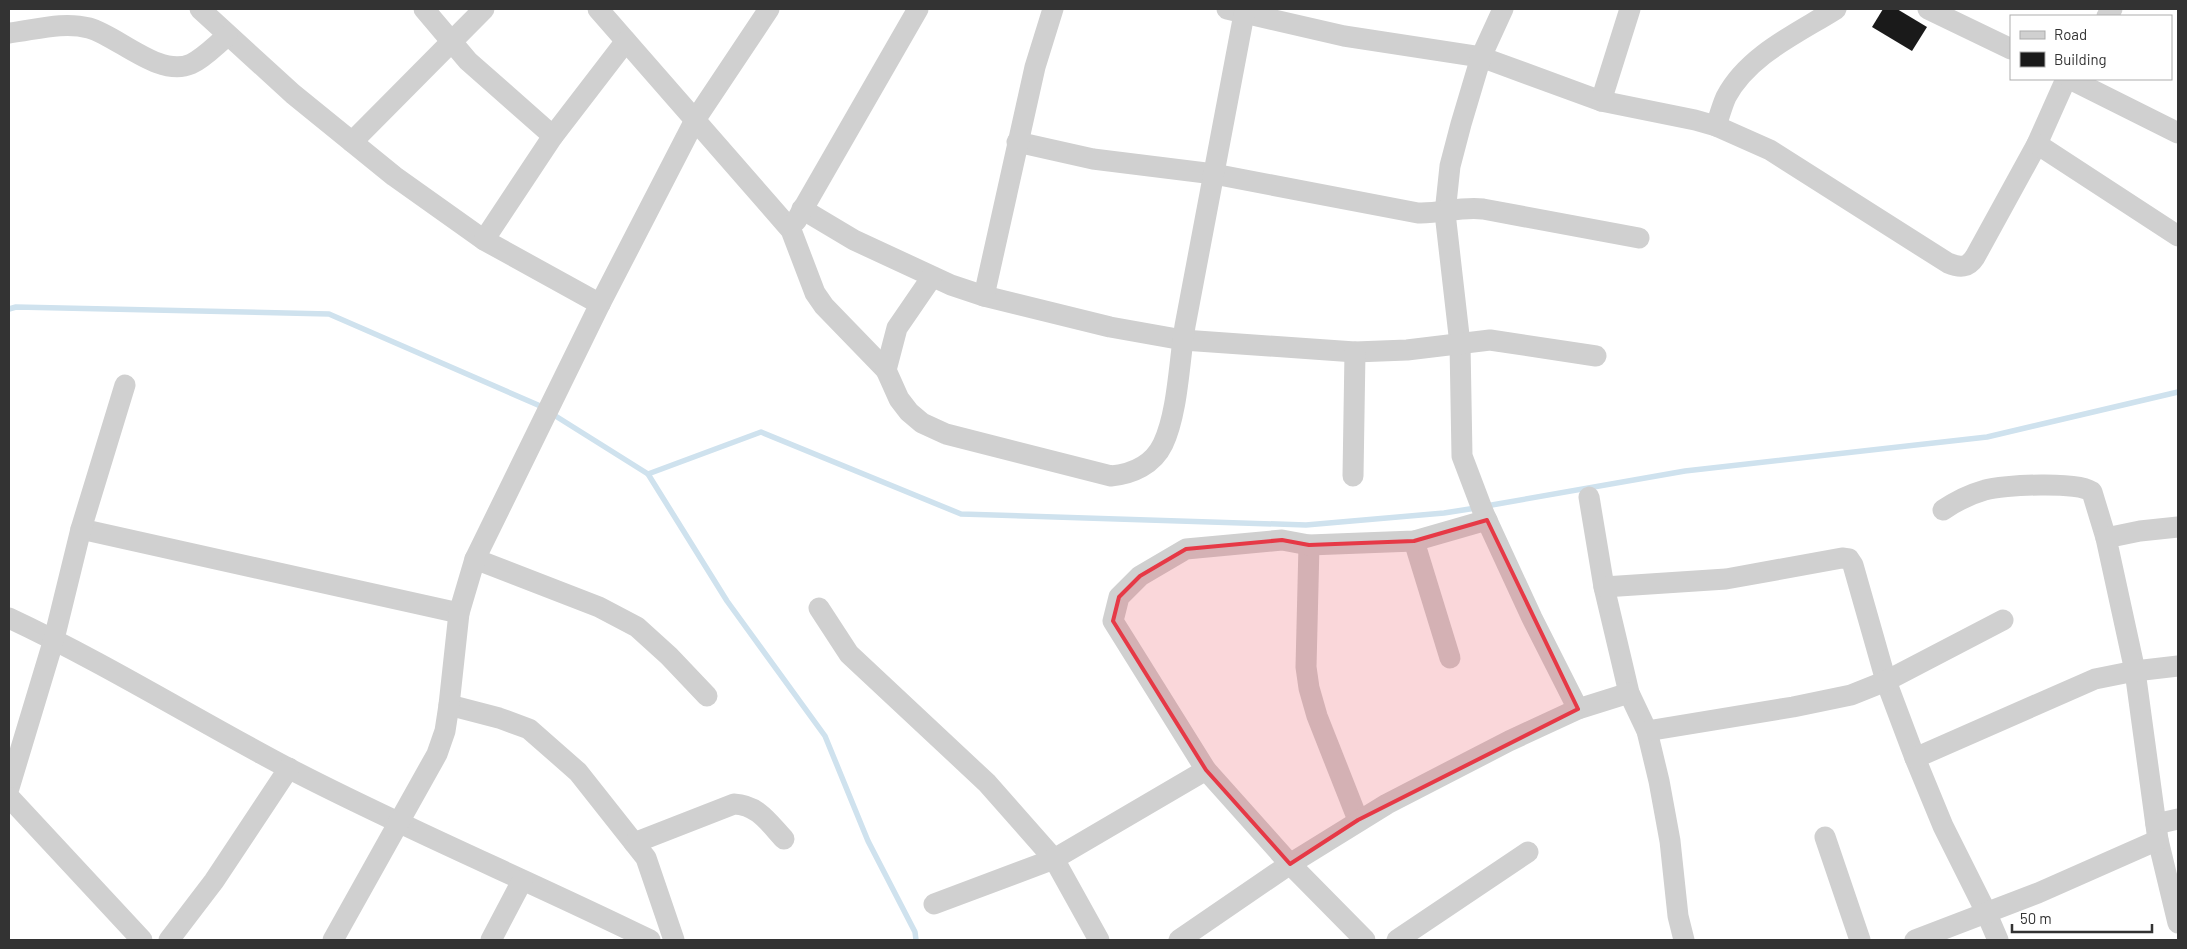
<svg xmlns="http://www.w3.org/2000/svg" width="2187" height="949" font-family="Barlow,sans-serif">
	<rect width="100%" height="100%" fill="#fff"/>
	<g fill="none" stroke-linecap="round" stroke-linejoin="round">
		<g stroke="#cfe2ee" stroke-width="5.5">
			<polyline points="9,309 16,307 329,314 538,405 648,474 761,432 961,514 1306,525 1444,513 1476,508"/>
			<polyline points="648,474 727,601 825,736 868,841 915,932 916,940"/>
			<polyline points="1486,506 1685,471 1987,437 2178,392"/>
		</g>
	</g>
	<polygon fill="#1a1a1a" points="1883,9 1897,9 1927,27 1912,51 1872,27"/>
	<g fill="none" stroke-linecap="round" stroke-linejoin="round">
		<g stroke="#d0d0d0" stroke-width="21">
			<polyline points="200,9 293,94 394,176 484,240 600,304"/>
			<polyline points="424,9 468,61 553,136"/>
			<polyline points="598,9 791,230 815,293 824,306 886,370"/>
			<path d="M1227,9L1344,36L1481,57L1601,101L1695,120L1716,126L1770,150L1948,263C1960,268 1968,268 1975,257L2037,144L2066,79"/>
			<polyline points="1503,9 1481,57 1461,124 1450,166 1445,213 1460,344 1462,456 1484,514 1532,618 1578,709"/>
			<polyline points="1928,9 2011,49"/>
			<polyline points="2107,16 2112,9"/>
			<path d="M9,33C35,30 63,21 89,28C118,36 159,78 191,64C204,58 216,45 227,36"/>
			<polyline points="2070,79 2178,133"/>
			<polyline points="1601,101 1630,9"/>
			<path d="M1716,126C1719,117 1722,106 1726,97C1748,55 1798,33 1836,9"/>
			<polyline points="352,142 484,9"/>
			<path d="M1017,142L1093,159L1214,174L1418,213C1440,214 1461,206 1483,209L1639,238"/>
			<polyline points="2037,144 2178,236"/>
			<polyline points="802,209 854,240 951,285 984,296 1110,327 1183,340 1355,352 1407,350 1490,340 1596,356"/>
			<polyline points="796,221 918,9"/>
			<polyline points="484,240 553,136 626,41"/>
			<path d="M932,277L897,328L886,370L899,399L909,412L922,423L946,434L1111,476C1132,474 1153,465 1163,444C1178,412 1179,362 1185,326C1205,222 1225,118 1244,14"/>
			<polyline points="984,296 1035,67 1053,9"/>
			<polyline points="1353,476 1355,352"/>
			<polyline points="1589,497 1604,587 1622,663 1629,693 1647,731 1659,781 1670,841 1678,916 1684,940"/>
			<path d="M1943,510C1956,501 1971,494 1985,490C2001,485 2082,481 2092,492L2106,538"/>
			<polyline points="2178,527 2140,531 2106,538 2135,671 2158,840 2178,923"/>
			<polyline points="81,529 459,613"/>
			<polyline points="1414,541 1450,658"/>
			<polyline points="1309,545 1306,667 1309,688 1317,716 1358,820"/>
			<polyline points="475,559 599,607 637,627 669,656 707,696"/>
			<polyline points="1604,587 1726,579 1842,558 1849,559 1853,565 1886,681 1915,758 1943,826 1986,912 1998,940"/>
			<polyline points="819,608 849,654 987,783 1054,859 1099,940"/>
			<path d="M9,618C105,663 195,719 288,768C407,830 530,881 650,940"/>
			<polyline points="449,705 499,718 529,729 578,772 646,858 674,940"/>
			<polyline points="1647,731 1793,707 1851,695 1886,681 2003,620"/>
			<polyline points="1915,758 2095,679 2135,671 2178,666"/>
			<polyline points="9,788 54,639 81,529 125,385"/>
			<polyline points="9,797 142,940"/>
			<polyline points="2156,824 2178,819"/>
			<polyline points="1825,837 1860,940"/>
			<path d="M634,843L734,804C758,805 769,823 784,839"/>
			<polyline points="934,904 1054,859 1206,770"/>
			<polyline points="169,940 214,881 289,768"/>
			<polyline points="333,940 437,754 445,731 449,705 459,613 475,559 600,304 695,120 769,9"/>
			<polyline points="491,940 522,881"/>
			<polyline points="1179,940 1290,864 1387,804 1509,741 1578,709 1629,693"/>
			<polyline points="1365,940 1290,864 1206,770 1113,621 1119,597 1140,576 1186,549 1282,540 1309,545 1414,541 1487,520"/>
			<polyline points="1397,940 1528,852"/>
			<polyline points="1915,940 2038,893 2158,840"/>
		</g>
	</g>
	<path fill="#e63946" fill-opacity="0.2" stroke="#e63946" stroke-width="4" stroke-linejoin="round" d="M1487,520L1578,709L1358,820L1290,864L1206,770L1113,621L1119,597L1140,576L1186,549L1282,540L1309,545L1414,541Z"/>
	<rect width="2187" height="949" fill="none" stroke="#333333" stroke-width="20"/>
	<rect x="2010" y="15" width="162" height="65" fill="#ffffff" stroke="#adadad"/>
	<rect x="2020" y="31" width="25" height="8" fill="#d0d0d0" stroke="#adadad"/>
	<text x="2054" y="40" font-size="15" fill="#333333">Road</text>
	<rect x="2020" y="52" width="25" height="15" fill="#1a1a1a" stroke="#adadad"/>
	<text x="2054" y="65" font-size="15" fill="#333333">Building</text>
	<path d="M2012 924v8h140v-8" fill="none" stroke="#333333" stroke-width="2.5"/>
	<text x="2020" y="924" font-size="15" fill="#333333" stroke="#ffffff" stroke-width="4" paint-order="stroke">50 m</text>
</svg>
